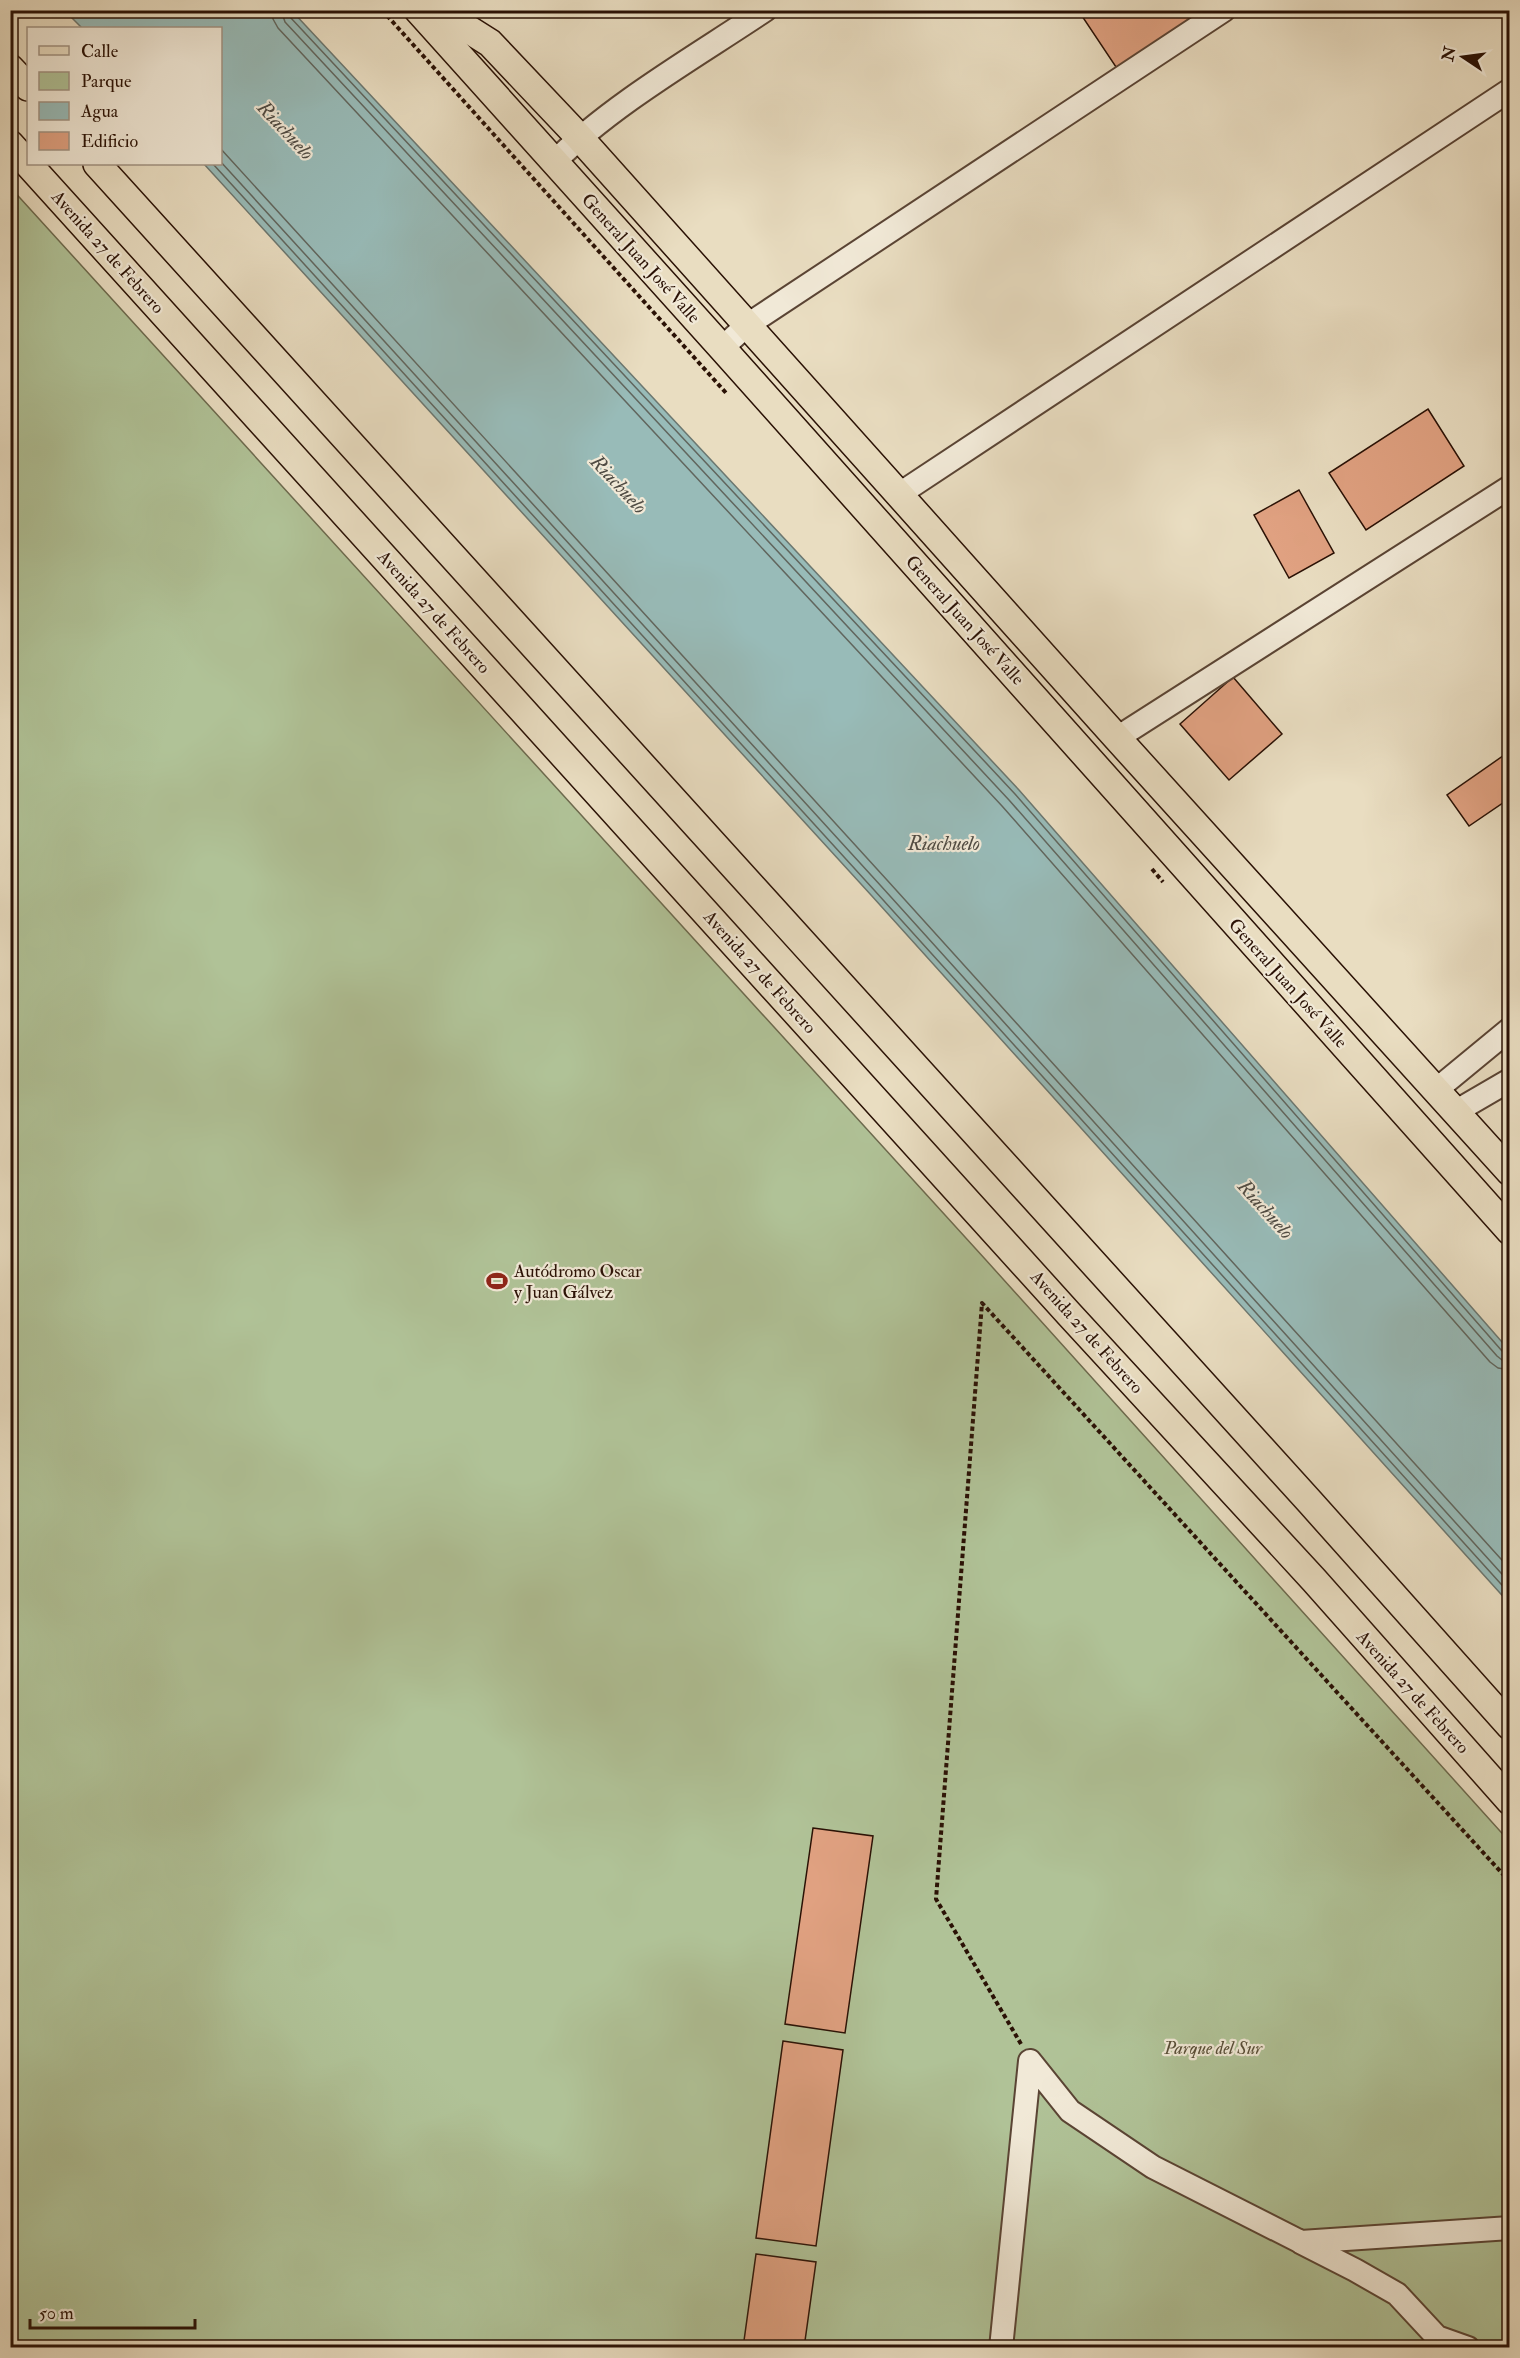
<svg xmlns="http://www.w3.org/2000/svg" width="1520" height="2358" font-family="'IM FELL Double Pica',serif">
	<rect width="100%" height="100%" fill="#e9ddc1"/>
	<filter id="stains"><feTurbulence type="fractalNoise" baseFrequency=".00333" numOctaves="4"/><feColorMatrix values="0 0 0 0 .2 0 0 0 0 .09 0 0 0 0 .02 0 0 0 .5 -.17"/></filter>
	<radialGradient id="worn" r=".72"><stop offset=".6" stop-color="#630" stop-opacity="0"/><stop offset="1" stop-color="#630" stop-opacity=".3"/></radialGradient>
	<polygon fill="#b0c297" stroke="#6d6a4e" stroke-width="1.5" points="10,187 985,1259 1509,1841 1509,2347 11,2347"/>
	<polygon fill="#98bbb8" stroke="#6c7770" stroke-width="1.5" points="65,11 292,11 1019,790 1509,1350 1509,1603 871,895 204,164 220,164 220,28 82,28"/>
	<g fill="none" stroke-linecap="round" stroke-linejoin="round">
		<g stroke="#61665e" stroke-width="1.5">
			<polyline points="272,10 273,19 278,28 1002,806 1490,1362 1498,1368 1510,1370"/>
			<polyline points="281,10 285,22 1009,800 1497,1356 1502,1360 1510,1361"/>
			<polyline points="289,10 290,17 1015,794 1502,1351 1510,1354"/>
			<polyline points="220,148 887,880 1510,1569"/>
			<polyline points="220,161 881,886 1510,1583"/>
			<polyline points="213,164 875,891 1510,1594"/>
		</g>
	</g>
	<g fill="#e0a181" stroke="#2a1105" stroke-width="1.5">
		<polygon points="1078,10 1206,10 1118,70"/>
		<polygon points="1428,409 1464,466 1366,530 1329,473"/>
		<polygon points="1299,490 1334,553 1289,578 1254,515"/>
		<polygon points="1233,677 1282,734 1229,780 1180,724"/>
		<polygon points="1510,751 1510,798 1469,826 1447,795"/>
		<polygon points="813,1828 873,1836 845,2033 785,2024"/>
		<polygon points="783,2041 843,2050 816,2246 756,2238"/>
		<polygon points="756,2254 816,2262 804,2348 743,2348"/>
	</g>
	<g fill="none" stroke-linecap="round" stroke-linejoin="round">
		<defs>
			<g id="minor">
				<path d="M554,162C614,103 695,57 765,10"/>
				<polyline points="722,348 746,326 1224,10"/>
				<polyline points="898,495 1510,90"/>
				<polyline points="1117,738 1510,487"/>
				<polyline points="1436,1090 1510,1029"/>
				<polyline points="1455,1112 1510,1080"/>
				<polyline points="1302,2243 1355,2270 1397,2294 1437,2337 1468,2348"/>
				<polyline points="1001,2348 1030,2061 1070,2111 1153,2167 1301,2242 1510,2228"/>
			</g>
			<g id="major">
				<polyline points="418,10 722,348 1510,1231"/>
				<polyline points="438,10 490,43 579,137 1117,738 1510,1172"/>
				<polyline points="10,68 28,87"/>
				<polyline points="10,144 1069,1314 1314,1580 1510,1801"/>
				<polyline points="97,164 1310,1502 1510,1726"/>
			</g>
		</defs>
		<use href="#minor" stroke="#5a4434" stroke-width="26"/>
		<use href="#major" stroke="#2a1105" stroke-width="30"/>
		<g stroke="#2a1105" stroke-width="4" stroke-dasharray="4.5 3" stroke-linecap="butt">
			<polyline points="382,10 727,394"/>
			<polyline points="1152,869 1163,882"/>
			<polyline points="1021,2044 936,1899 982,1303 1510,1882"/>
		</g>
		<use href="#minor" stroke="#f1e9d7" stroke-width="22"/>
		<use href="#major" stroke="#e9ddc1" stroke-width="27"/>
	</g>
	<defs>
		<symbol id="stadium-bare" viewBox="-9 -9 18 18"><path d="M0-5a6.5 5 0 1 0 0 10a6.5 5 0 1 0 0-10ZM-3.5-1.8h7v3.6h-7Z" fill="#8f2418" stroke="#f1e9d7" stroke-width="2.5" paint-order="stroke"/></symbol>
	</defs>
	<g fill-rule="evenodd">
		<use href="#stadium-bare" x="482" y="1266" width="30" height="30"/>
	</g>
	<g text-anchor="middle" stroke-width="4.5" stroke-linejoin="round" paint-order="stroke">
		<g font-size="18" fill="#2a1105" stroke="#f1e9d7">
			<text transform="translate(108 252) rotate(48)" y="6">Avenida 27 de Febrero</text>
			<text transform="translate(641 258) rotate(48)" y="6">General Juan José Valle</text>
			<text transform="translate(434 612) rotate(48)" y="6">Avenida 27 de Febrero</text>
			<text transform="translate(965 620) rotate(48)" y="6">General Juan José Valle</text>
			<text transform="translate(760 972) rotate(48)" y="6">Avenida 27 de Febrero</text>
			<text transform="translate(1288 983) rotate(48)" y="6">General Juan José Valle</text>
			<text transform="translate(1087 1332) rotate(48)" y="6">Avenida 27 de Febrero</text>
			<text transform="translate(1413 1692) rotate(48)" y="6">Avenida 27 de Febrero</text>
		</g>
		<g font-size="18" fill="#2a1105" stroke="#f1e9d7" text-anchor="start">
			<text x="514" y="1277">Autódromo Oscar<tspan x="514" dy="21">y Juan Gálvez</tspan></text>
		</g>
		<g font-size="18" font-style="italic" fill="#594f38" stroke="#f1e9d7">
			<text x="1213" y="2054">Parque del Sur</text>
		</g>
		<g font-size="20" font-style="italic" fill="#504c44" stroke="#f1e9d7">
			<text transform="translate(286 130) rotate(47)" y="7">Riachuelo</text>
			<text transform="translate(619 484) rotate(47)" y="7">Riachuelo</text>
			<text x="944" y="850">Riachuelo</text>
			<text transform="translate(1266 1209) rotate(48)" y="7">Riachuelo</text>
		</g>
	</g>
	<rect width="1520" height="2358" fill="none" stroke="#e9ddc1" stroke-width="36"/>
	<rect x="12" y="12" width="1496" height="2334" fill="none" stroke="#2a1105" stroke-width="3"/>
	<rect x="18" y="18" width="1484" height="2322" fill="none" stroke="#2a1105" stroke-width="1.5"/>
	<rect x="27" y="27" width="195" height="138" fill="#f1e9d7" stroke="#a19383" stroke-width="1.5"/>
	<rect x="39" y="46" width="30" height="9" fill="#e9ddc1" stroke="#a19383" stroke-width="1.5"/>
	<text x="81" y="57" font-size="18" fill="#2a1105">Calle</text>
	<rect x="39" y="72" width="30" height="18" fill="#b0c297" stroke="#a19383" stroke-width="1.5"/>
	<text x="81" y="87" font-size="18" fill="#2a1105">Parque</text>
	<rect x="39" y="102" width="30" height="18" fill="#98bbb8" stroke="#a19383" stroke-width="1.5"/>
	<text x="81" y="117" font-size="18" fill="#2a1105">Agua</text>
	<rect x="39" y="132" width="30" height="18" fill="#e0a181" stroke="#a19383" stroke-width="1.5"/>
	<text x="81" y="147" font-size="18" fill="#2a1105">Edificio</text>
	<g transform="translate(1463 57) rotate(283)" stroke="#f1e9d7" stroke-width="4.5" paint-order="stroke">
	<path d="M0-4.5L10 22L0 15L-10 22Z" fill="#2a1105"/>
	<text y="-9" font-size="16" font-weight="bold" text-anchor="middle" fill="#2a1105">N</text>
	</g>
	<path d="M30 2319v9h165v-9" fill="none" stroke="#2a1105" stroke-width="3"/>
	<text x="39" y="2319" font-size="18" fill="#2a1105" stroke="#f1e9d7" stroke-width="4.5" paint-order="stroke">50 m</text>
	<rect width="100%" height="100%" filter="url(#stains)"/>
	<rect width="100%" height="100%" fill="url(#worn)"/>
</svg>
